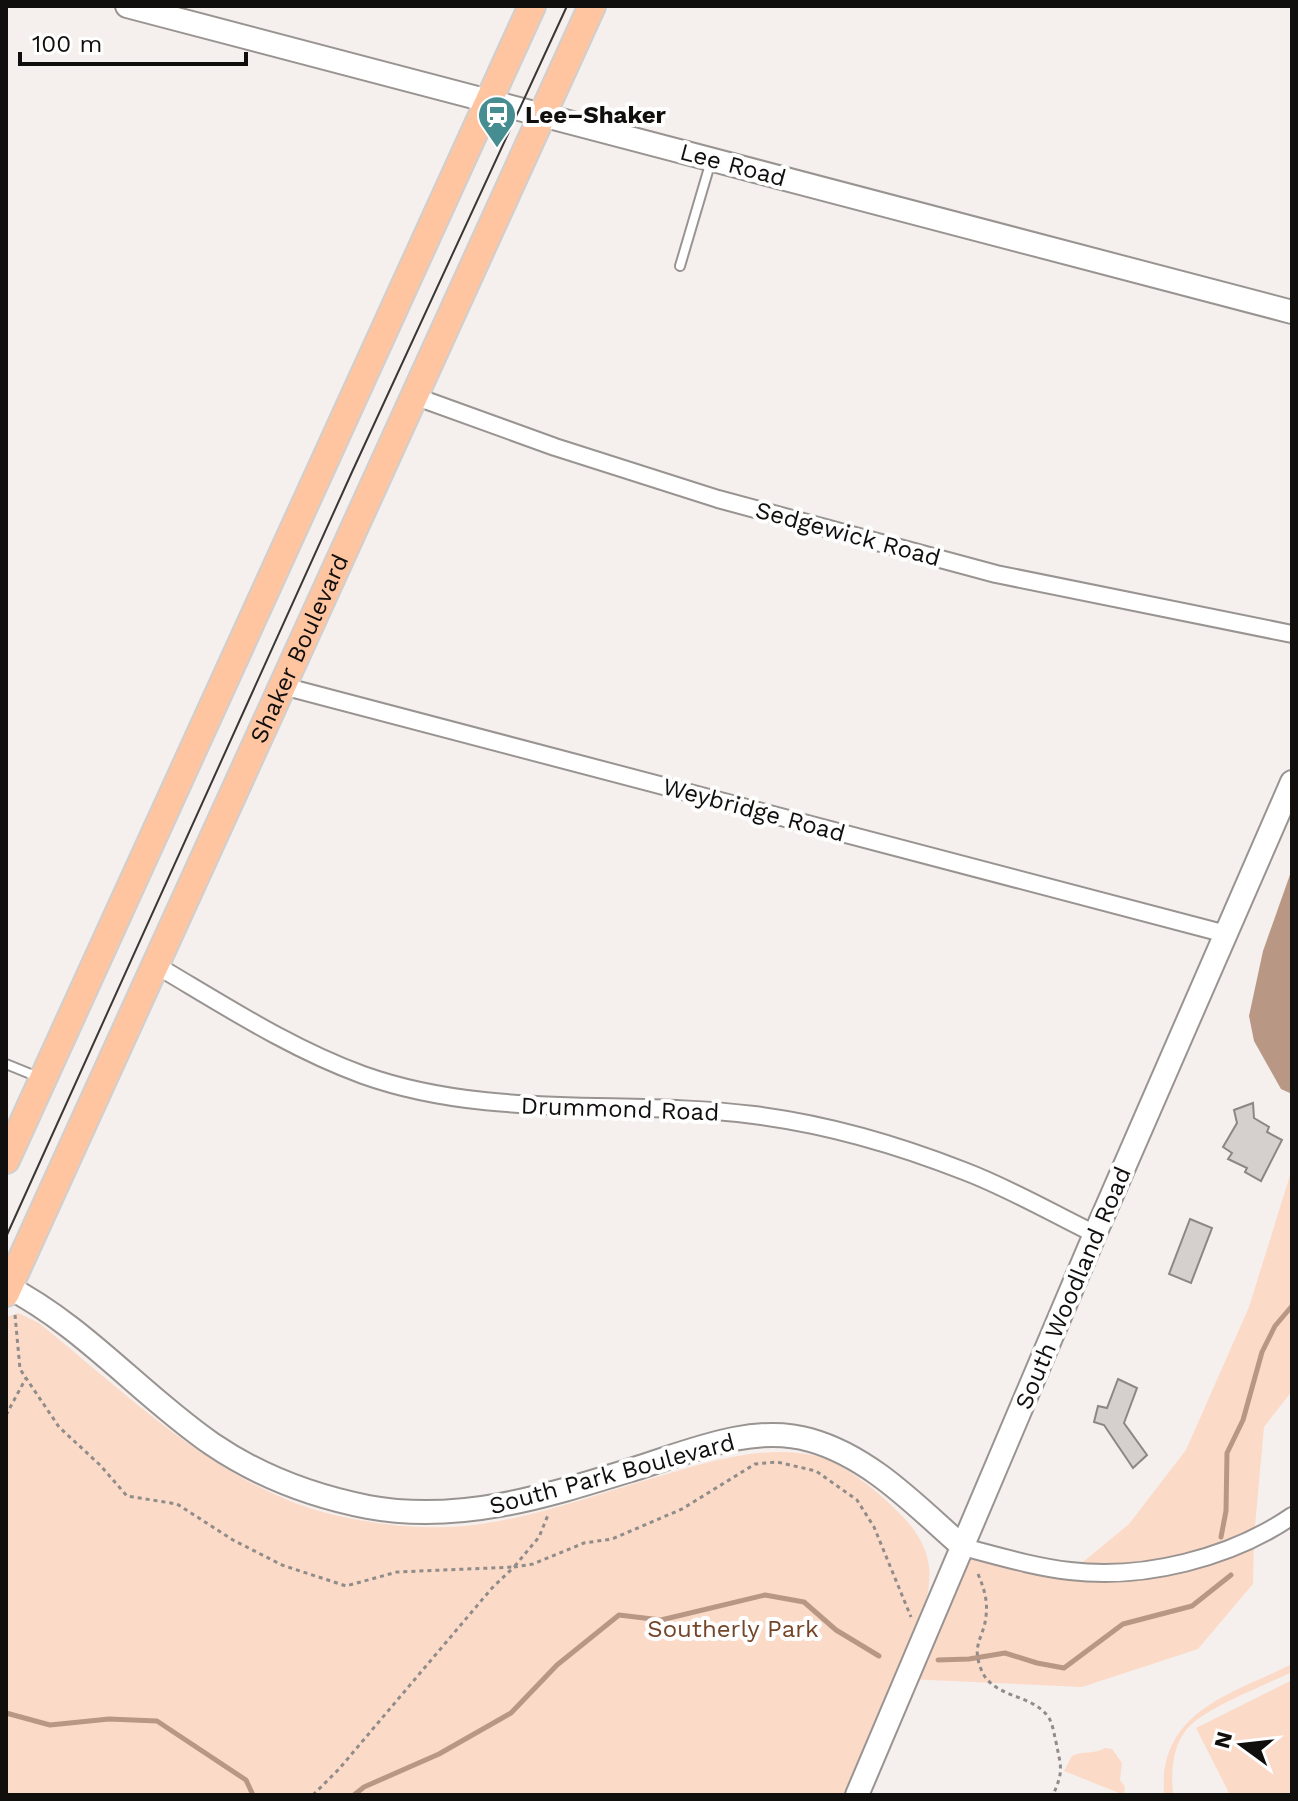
<svg xmlns="http://www.w3.org/2000/svg" width="1298" height="1801" font-family="'Work Sans',sans-serif">
	<rect width="100%" height="100%" fill="#f5f0ed"/>
	<g fill="#fcdac8">
		<polygon points="1292,1169 1292,1391 1264,1427 1254,1537 1253,1584 1198,1649 1082,1687 907,1679 963,1547 1072,1571 1129,1524 1186,1450 1249,1307"/>
		<path d="M18,1313L39,1323C131,1397 229,1496 348,1518C393,1527 441,1531 487,1523C543,1514 596,1495 650,1479C702,1464 762,1443 817,1456C840,1461 879,1492 896,1510C935,1547 936,1576 919,1624L845,1795H6V1317Z"/>
		<path d="M1292,1664V1672C1266,1685 1204,1708 1187,1729C1172,1746 1171,1773 1173,1795H1164C1158,1711 1230,1695 1292,1664Z"/>
		<polygon points="1292,1680 1292,1795 1230,1795 1196,1728"/>
		<path d="M1105,1748L1112,1749L1122,1763L1120,1780L1125,1787L1124,1795L1064,1771L1072,1756C1083,1750 1094,1755 1105,1748Z"/>
	</g>
	<polygon fill="#b99785" points="1292,869 1292,1094 1281,1089 1254,1041 1249,1016 1263,951"/>
	<g fill="none" stroke-linecap="round" stroke-linejoin="round">
		<g stroke="#b99785" stroke-width="5">
			<polyline points="1221,1537 1226,1511 1227,1453 1243,1420 1262,1352 1275,1326 1292,1306"/>
			<polyline points="938,1660 969,1659 1005,1653 1037,1663 1064,1668 1123,1624 1192,1606 1231,1575"/>
			<polyline points="6,1713 50,1725 109,1719 157,1721 246,1780 253,1795"/>
			<polyline points="354,1795 364,1787 439,1754 511,1713 557,1665 619,1615 661,1620 765,1595 804,1602 836,1630 879,1656"/>
		</g>
	</g>
	<g fill="#d5d0cd" stroke="#8c8784" stroke-width="2">
		<polygon points="1253,1103 1254,1118 1269,1127 1267,1132 1282,1140 1261,1181 1245,1172 1247,1168 1228,1159 1232,1153 1223,1147 1237,1123 1234,1110"/>
		<polygon points="1190,1219 1212,1228 1191,1283 1169,1274"/>
		<polygon points="1118,1379 1137,1388 1124,1423 1147,1455 1133,1468 1104,1425 1094,1422 1098,1406 1107,1408"/>
	</g>
	<g fill="none" stroke-linecap="round" stroke-linejoin="round">
		<defs>
			<g id="lane">
				<polyline points="680,266 711,161"/>
				<polyline points="6,1064 38,1077"/>
			</g>
			<g id="street">
				<polyline points="414,396 555,447 718,499 996,574 1292,634"/>
				<polyline points="283,686 1226,934"/>
				<path d="M154,964C222,1004 289,1048 363,1075C489,1120 623,1099 754,1115C825,1124 898,1145 964,1171C1009,1188 1052,1213 1095,1234"/>
				<path d="M963,1547C998,1556 1034,1567 1070,1571C1143,1580 1231,1558 1292,1516"/>
			</g>
			<g id="secondary">
				<polyline points="127,6 1292,312"/>
				<path d="M6,1286C84,1326 141,1395 212,1444C259,1476 312,1496 368,1507C460,1524 547,1496 634,1469C688,1452 754,1423 810,1440C871,1457 917,1507 963,1547"/>
				<polyline points="857,1795 1095,1234 1292,782"/>
			</g>
			<g id="primary">
				<polyline points="6,1160 532,6"/>
				<path id="s1" d="M6,1293L592,6"/>
			</g>
		</defs>
		<use href="#lane" stroke="#999491" stroke-width="12"/>
		<use href="#street" stroke="#999491" stroke-width="20"/>
		<use href="#secondary" stroke="#999491" stroke-width="26"/>
		<use href="#primary" stroke="#cfcfcf" stroke-width="30"/>
		<g stroke="#908c8a" stroke-width="3" stroke-dasharray="4 4" stroke-linecap="butt">
			<polyline points="15,1315 20,1369 26,1378 59,1427 100,1465 127,1496 177,1504 233,1540 282,1565 346,1586 397,1572 514,1567 539,1537 548,1515"/>
			<polyline points="6,1415 26,1378"/>
			<path d="M978,1574C984,1588 988,1601 986,1616C984,1638 971,1644 981,1669C992,1699 1033,1693 1049,1718C1053,1725 1054,1734 1056,1742C1061,1768 1064,1770 1053,1795"/>
			<polyline points="313,1795 339,1769 492,1588 514,1567 533,1564 584,1543 612,1539 682,1509 755,1464 777,1462 816,1471 857,1500 874,1527 911,1617"/>
		</g>
		<use href="#lane" stroke="#fff" stroke-width="8"/>
		<use href="#street" stroke="#fff" stroke-width="16"/>
		<use href="#secondary" stroke="#fff" stroke-width="22"/>
		<use href="#primary" stroke="#ffc5a1" stroke-width="26"/>
		<polyline stroke="#393635" stroke-width="2" points="6,1237 352,472 567,6"/>
	</g>
	<defs>
		<symbol id="station-pin" viewBox="-11 -11 22 30"><path d="M0 17L-7.5 6A9.5 9.5 0 1 1 7.5 6Z" fill="#458d91" stroke="#fefefe"/><path d="M-3-6H3Q5-6 5-4V2Q5 4 3 4L4.5 6H3L1.5 4h-3L-3 6H-4.5L-3 4Q-5 4-5 2V-4Q-5-6-3-6ZM-3.5-4v3h7v-3ZM-3.5 1v1.5H-2V1ZM2 1v1.5H3.5V1Z" fill="#fff"/></symbol>
	</defs>
	<g fill-rule="evenodd">
		<use href="#station-pin" x="475" y="93" width="44" height="60"/>
	</g>
	<g text-anchor="middle" stroke-width="8" stroke-linejoin="round" paint-order="stroke">
		<g font-size="24" font-weight="bold" fill="#110f0e" stroke="#fefefe" text-anchor="start">
			<text x="525" y="123">Lee–Shaker</text>
		</g>
		<g font-size="24" fill="#110f0e" stroke="#fefefe">
			<text transform="translate(733 165) rotate(15)" y="8">Lee Road</text>
			<text transform="translate(848 534) rotate(15)" y="8">Sedgewick Road</text>
			<text dy="8" stroke="none"><textPath href="#s1" startOffset="708">Shaker Boulevard</textPath></text>
			<text transform="translate(754 810) rotate(15)" y="8">Weybridge Road</text>
			<text transform="translate(620 1109) rotate(2)" y="8">Drummond Road</text>
			<text transform="translate(1073 1288) rotate(-67)" y="8">South Woodland Road</text>
			<text transform="translate(612 1474) rotate(-15)" y="8">South Park Boulevard</text>
		</g>
		<g font-size="24" fill="#744528" stroke="#fefefe">
			<text x="733" y="1637">Southerly Park</text>
		</g>
	</g>
	<rect width="1298" height="1801" fill="none" stroke="#110f0e" stroke-width="16"/>
	<g transform="translate(1242 1745) rotate(285)" stroke="#fefefe" stroke-width="6" paint-order="stroke">
	<path d="M0-6L14 30L0 20L-14 30Z" fill="#110f0e"/>
	<text y="-12" font-size="22" font-weight="bold" text-anchor="middle" fill="#110f0e">N</text>
	</g>
	<path d="M20 52v12h226v-12" fill="none" stroke="#110f0e" stroke-width="4"/>
	<text x="32" y="52" font-size="24" fill="#110f0e" stroke="#fefefe" stroke-width="6" paint-order="stroke">100 m</text>
</svg>
